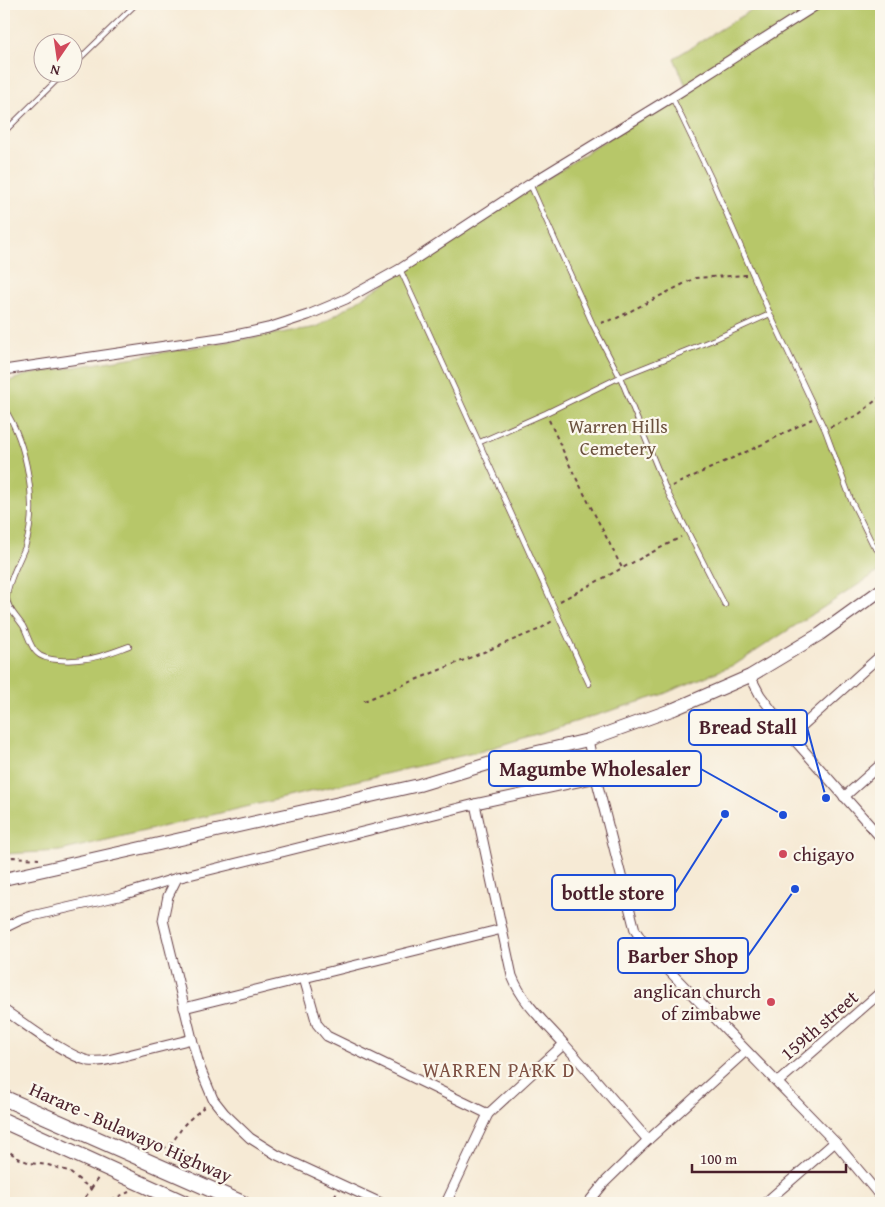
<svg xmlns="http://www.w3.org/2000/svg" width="885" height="1207" font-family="'Gentium Book Plus',serif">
	<rect width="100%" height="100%" fill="#fbf7ec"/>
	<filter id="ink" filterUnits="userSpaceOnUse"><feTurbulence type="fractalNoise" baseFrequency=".02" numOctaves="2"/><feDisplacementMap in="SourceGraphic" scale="10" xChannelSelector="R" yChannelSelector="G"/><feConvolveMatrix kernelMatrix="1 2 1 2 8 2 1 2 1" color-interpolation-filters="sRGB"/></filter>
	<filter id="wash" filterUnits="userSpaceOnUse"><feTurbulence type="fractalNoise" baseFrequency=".0096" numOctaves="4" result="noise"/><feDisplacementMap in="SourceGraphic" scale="20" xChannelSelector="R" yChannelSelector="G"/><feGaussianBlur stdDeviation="1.12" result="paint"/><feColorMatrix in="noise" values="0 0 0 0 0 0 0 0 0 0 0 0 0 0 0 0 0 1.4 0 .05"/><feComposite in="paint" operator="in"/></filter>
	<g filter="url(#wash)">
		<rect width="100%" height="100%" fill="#f6ead5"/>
		<polygon fill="#b7c769" stroke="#80734a" points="761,4 881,4 881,570 736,664 661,695 482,751 60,851 4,854 4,383 26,375 317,327 687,88 674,58"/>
	</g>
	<g filter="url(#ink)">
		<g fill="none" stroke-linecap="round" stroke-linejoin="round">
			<defs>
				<g id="lane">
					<polyline points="72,66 136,4"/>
					<polyline points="672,97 711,178 770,314 825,430 851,500 873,545 881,554"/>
					<polyline points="4,132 65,72"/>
					<polyline points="530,184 593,325 620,377 666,489 725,605"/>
					<polyline points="400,269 589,684"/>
					<path d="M4,408C27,443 39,506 25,547C20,560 7,583 7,597C6,607 18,618 23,626C28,635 30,647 37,653C45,662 74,661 85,659C99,658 115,651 129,646"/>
					<polyline points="480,442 546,413 620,377 715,339 770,314"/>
				</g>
				<g id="street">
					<polyline points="4,370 226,337 268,328 308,315 346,299 400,269 530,184 672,97 818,4"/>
					<polyline points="750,676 760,695 791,736 881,838"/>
					<polyline points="791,736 881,655"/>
					<polyline points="588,740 596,778 635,930 647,948 835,1142 881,1197"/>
					<polyline points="844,797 881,764"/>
					<path d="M475,804L512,976C523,1004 545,1022 565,1045C593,1076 620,1108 648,1140"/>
					<polyline points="4,928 20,920 32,916 119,896 177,878"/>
					<polyline points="304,978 502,929"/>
					<polyline points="184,1008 304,978 317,1024 327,1036 488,1114"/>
					<path d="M4,1010C24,1023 66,1056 89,1061C97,1062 104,1061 112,1059L192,1039"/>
					<polyline points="778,1082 881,992"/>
					<polyline points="381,1203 277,1155 250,1138 224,1113 213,1099 200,1068 192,1039 163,920 168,896 177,878 475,804 596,778"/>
					<polyline points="446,1203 488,1114 564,1044"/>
					<polyline points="588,1203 605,1182 648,1140 746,1051"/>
					<polyline points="765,1203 835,1142"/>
				</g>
				<polyline id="secondary" points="4,879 419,785 491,763 588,740 674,709 750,676 820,634 881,590"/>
				<g id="highway">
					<polyline points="4,1098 242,1203"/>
					<polyline points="4,1121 184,1203"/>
				</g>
			</defs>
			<use href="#lane" stroke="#643d44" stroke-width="6"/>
			<use href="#street" stroke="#643d44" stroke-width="11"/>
			<use href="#secondary" stroke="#643d44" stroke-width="14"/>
			<use href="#highway" stroke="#643d44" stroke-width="17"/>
			<g stroke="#643d44" stroke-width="2" stroke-dasharray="4 4" stroke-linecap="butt">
				<polyline points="881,262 879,265 880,290 881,292"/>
				<polyline points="601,323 617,318 695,278 746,275"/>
				<polyline points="549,420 570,466 622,568"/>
				<polyline points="830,427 858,415 881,396"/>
				<polyline points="672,486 763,444 812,419"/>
				<polyline points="560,601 681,537"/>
				<polyline points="364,701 540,629 554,620"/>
				<polyline points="4,859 13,857 39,859"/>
				<polyline points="4,1148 18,1158 30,1163 48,1165 68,1171 91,1189 81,1203"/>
				<path d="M155,1151C173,1147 174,1139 184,1125C190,1118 199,1112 205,1106"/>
				<polyline points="91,1189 98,1178"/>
				<polyline points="104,1203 129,1192"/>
				<polyline points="330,1203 337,1192"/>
			</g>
			<use href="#lane" stroke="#fff" stroke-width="4.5"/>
			<use href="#street" stroke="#fff" stroke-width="9"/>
			<use href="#secondary" stroke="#fff" stroke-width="12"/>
			<use href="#highway" stroke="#fff" stroke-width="15"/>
		</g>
	</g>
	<g fill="#d1495b" stroke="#fbf7ec" stroke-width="2">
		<circle cx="783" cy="854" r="5"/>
		<circle cx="771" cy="1002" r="5"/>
	</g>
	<g text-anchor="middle" stroke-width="4.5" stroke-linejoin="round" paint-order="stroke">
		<g font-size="19" fill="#6b513e" stroke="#fbf7ec">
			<text x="618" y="433">Warren Hills<tspan x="618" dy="22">Cemetery</tspan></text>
		</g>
		<g font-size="19" fill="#4a1f2b" stroke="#fbf7ec" text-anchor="start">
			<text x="793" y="861">chigayo</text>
			<text x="761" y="998" text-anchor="end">anglican church<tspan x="761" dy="22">of zimbabwe</tspan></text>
		</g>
		<g font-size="19" fill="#4a1f2b" stroke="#fbf7ec">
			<text transform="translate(819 1025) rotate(-41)" y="7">159th street</text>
			<text transform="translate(131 1132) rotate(24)" y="7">Harare - Bulawayo Highway</text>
		</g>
		<g font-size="20" letter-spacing="1" fill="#7e5143" stroke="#fbf7ec">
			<text x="499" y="1077">WARREN PARK D</text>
		</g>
	</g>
	<path fill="none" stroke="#1d4ed8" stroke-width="2" d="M826 798L807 727M783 815L701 769M725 814L675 893M795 889L748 956"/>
	<g fill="#1d4ed8" stroke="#fbf7ec" stroke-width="2">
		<circle cx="826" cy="798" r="5"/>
		<circle cx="783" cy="815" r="5"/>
		<circle cx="725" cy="814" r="5"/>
		<circle cx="795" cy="889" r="5"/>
	</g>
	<g fill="#fbf7ec" stroke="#1d4ed8" stroke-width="2">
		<rect x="689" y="710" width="118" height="35" rx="5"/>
		<rect x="489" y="751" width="212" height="35" rx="5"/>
		<rect x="552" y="875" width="123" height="35" rx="5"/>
		<rect x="618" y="938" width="130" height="35" rx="5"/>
	</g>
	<g font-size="20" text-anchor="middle" font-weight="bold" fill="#4a1f2b">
		<text x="748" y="734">Bread Stall</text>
		<text x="595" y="776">Magumbe Wholesaler</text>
		<text x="613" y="900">bottle store</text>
		<text x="683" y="963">Barber Shop</text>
	</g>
	<rect width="885" height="1207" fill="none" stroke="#fbf7ec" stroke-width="20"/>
	<g transform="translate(58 58) rotate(193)"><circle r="24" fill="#fbf7ec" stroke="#b4a19f"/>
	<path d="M0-4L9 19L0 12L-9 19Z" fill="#d1495b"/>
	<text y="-8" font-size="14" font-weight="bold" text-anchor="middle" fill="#4a1f2b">N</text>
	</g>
	<path d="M692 1164v8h154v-8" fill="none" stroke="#4a1f2b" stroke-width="2.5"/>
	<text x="700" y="1164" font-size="15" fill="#4a1f2b" stroke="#fbf7ec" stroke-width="4" paint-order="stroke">100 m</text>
</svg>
